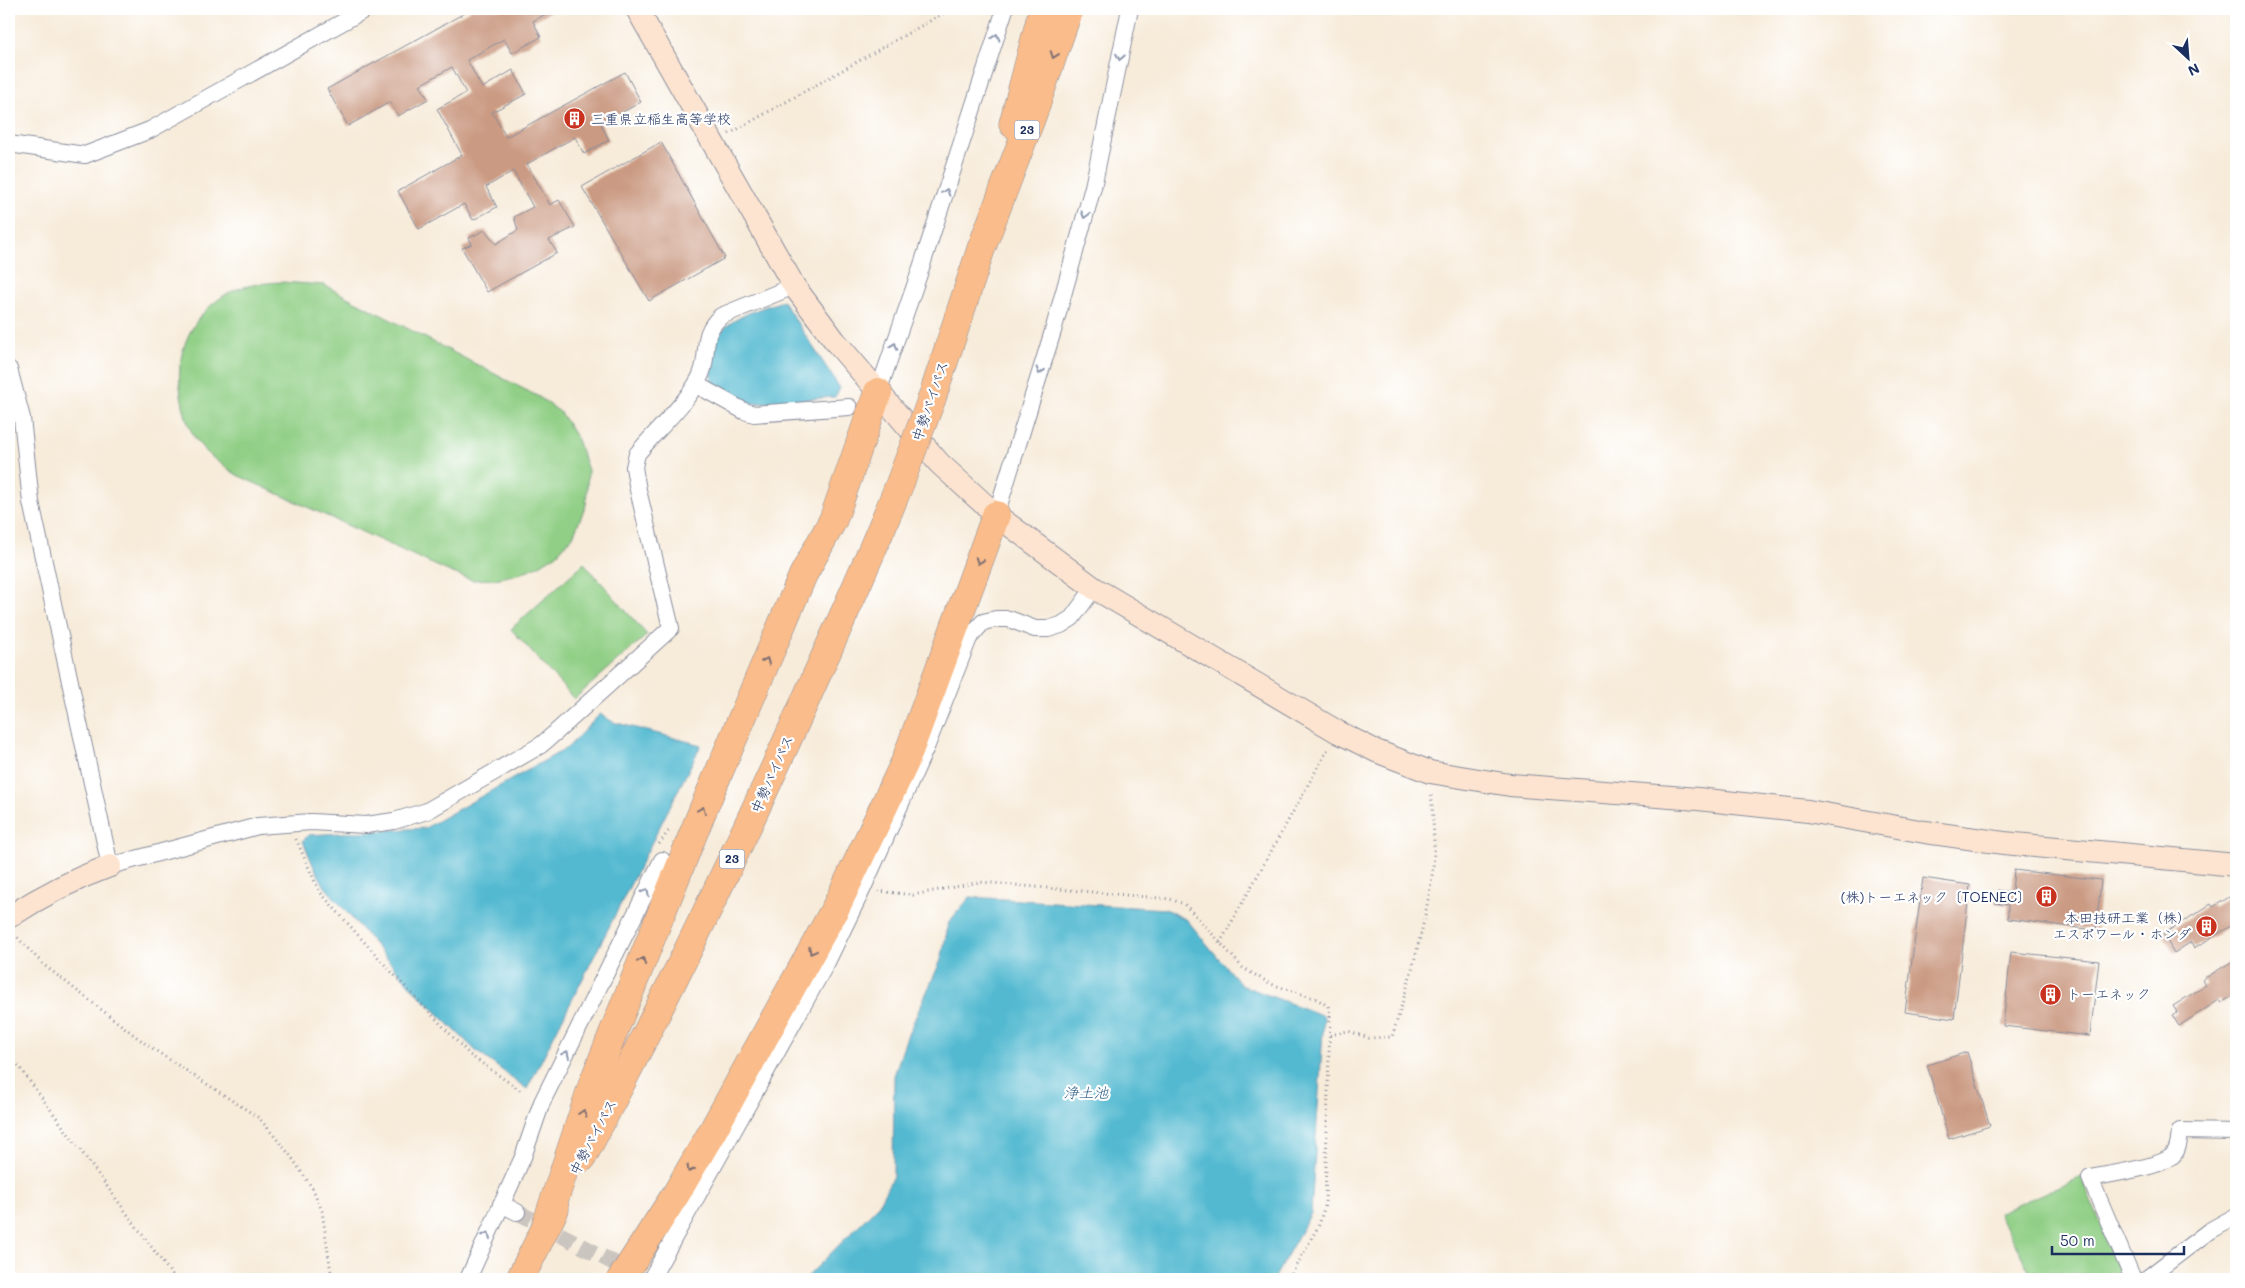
<svg xmlns="http://www.w3.org/2000/svg" width="2245" height="1288" font-family="Mali,'Klee One',sans-serif">
	<rect width="100%" height="100%" fill="#fff"/>
	<filter id="ink" filterUnits="userSpaceOnUse"><feTurbulence type="fractalNoise" baseFrequency=".02" numOctaves="2"/><feDisplacementMap in="SourceGraphic" scale="10" xChannelSelector="R" yChannelSelector="G"/><feConvolveMatrix kernelMatrix="1 2 1 2 8 2 1 2 1" color-interpolation-filters="sRGB"/></filter>
	<filter id="wash" filterUnits="userSpaceOnUse"><feTurbulence type="fractalNoise" baseFrequency=".0096" numOctaves="4" result="noise"/><feDisplacementMap in="SourceGraphic" scale="20" xChannelSelector="R" yChannelSelector="G"/><feGaussianBlur stdDeviation="1.12" result="paint"/><feColorMatrix in="noise" values="0 0 0 0 0 0 0 0 0 0 0 0 0 0 0 0 0 1.4 0 .05"/><feComposite in="paint" operator="in"/></filter>
	<g filter="url(#wash)">
		<rect width="100%" height="100%" fill="#f7ebd9"/>
		<g fill="#90cf85" stroke="#567f72">
			<path d="M281,282L324,285L539,397L560,412L576,437L588,470L586,505L573,536L557,554L538,566L518,574L495,579L472,580L450,572L237,475C224,466 211,458 201,446C190,433 185,417 182,400C173,358 188,318 225,295C241,285 263,283 281,282Z"/>
			<polygon points="584,563 647,635 574,699 511,629"/>
			<polygon points="2081,1177 2121,1271 2119,1279 2034,1279 1998,1213"/>
		</g>
		<g fill="#52b9d0" stroke="#367497">
			<path d="M783,301L840,388L835,397L748,404L734,397L711,382C713,367 712,350 719,336C727,318 764,307 783,301Z"/>
			<polygon points="600,714 613,722 701,745 527,1089 475,1050 414,990 325,887 313,865 303,841 308,835 425,828 567,748"/>
			<polygon points="970,897 1165,909 1187,920 1241,985 1324,1016 1311,1213 1274,1279 805,1279 877,1207 893,1176 894,1076 906,1039 941,960 949,922"/>
		</g>
		<g id="blocks">
			<g fill="#ca9a82">
				<polygon points="472,9 555,9 533,21 541,37 512,53 504,39 467,60 482,88 513,70 526,94 492,112 506,137 625,72 641,102 601,124 609,140 584,154 575,137 527,164 550,205 559,200 575,227 549,240 557,253 487,292 462,248 472,244 469,238 485,230 496,244 518,230 514,217 533,207 513,171 486,187 497,207 473,220 464,204 419,229 398,191 462,155 437,109 466,93 452,67 420,85 428,99 398,116 390,102 348,126 327,89"/>
				<polygon points="661,142 725,258 649,301 582,187"/>
				<polygon points="2014,870 2101,880 2096,930 2008,919 2008,905 1995,903 1997,890 2012,892"/>
				<polygon points="1923,878 1970,885 1954,1019 1905,1012"/>
				<polygon points="2231,896 2236,906 2236,923 2194,948 2191,942 2174,953 2163,934 2211,904 2213,907"/>
				<polygon points="2011,952 2099,961 2090,1036 2003,1026"/>
				<polygon points="2236,959 2236,994 2221,1003 2219,1000 2179,1026 2172,1015 2177,1012 2173,1006 2206,985 2202,980"/>
				<polygon points="1967,1052 1990,1126 1949,1139 1927,1065"/>
			</g>
		</g>
	</g>
	<g filter="url(#ink)">
		<use href="#blocks" fill-opacity="0" stroke="#898d9c" stroke-width="1"/>
		<g fill="none" stroke-linecap="round" stroke-linejoin="round">
			<polyline stroke="#cbc5c0" stroke-width="16" stroke-dasharray="16 8" stroke-linecap="butt" points="517,1212 643,1278"/>
			<defs>
				<g id="street">
					<polyline points="9,144 85,155 150,130 366,9"/>
					<path d="M9,369L22,418L31,502L110,866L258,826L311,822L366,825L394,821L427,811L541,745L555,733L671,628L638,490L634,467L637,454C655,431 696,395 703,369C709,347 701,334 721,316L794,286"/>
					<polyline points="697,385 744,411 754,414 849,407"/>
					<polyline points="878,392 919,274 1005,9"/>
					<polyline points="996,515 1053,331 1093,187 1130,9"/>
					<polyline points="501,1204 517,1212"/>
					<polyline points="468,1279 523,1157 542,1102 662,860"/>
					<polyline points="651,1279 827,962 863,888 927,745 969,638 983,622 996,619 1009,619 1035,629 1048,629 1061,625 1072,618 1094,588"/>
					<path d="M2133,1279L2090,1178C2109,1174 2157,1168 2171,1157C2179,1151 2179,1140 2180,1131L2236,1132"/>
					<polyline points="2146,1279 2209,1231 2236,1216"/>
				</g>
				<g id="secondary">
					<polyline points="637,9 794,286 835,341 939,463 996,515 1094,588 1338,732 1376,751 1430,772 1510,785 1698,799 1808,811 1925,832 2004,843 2236,865"/>
					<path d="M9,917C41,896 74,879 110,866"/>
				</g>
				<g id="highway">
					<polyline points="1013,124 1043,9"/>
					<polyline points="932,398 981,249 1032,116 1069,9"/>
					<path d="M582,1158C662,1007 736,854 806,699C838,627 871,556 900,483"/>
					<polyline points="546,1225 593,1083 702,812 803,575 833,520 878,392"/>
					<polyline points="520,1279 555,1209"/>
					<polyline points="621,1279 676,1194 712,1132 837,905 905,762 996,515"/>
				</g>
			</defs>
			<use href="#street" stroke="#898d9c" stroke-width="18"/>
			<use href="#secondary" stroke="#898d9c" stroke-width="24"/>
			<use href="#highway" stroke="#898d9c" stroke-width="29"/>
			<g stroke="#898d9c" stroke-width="3" stroke-dasharray="1 4" stroke-linecap="butt">
				<polyline points="729,134 951,9"/>
				<polyline points="296,839 319,891 384,964 470,1055 521,1091"/>
				<polyline points="659,844 670,829"/>
				<polyline points="878,891 913,895 980,882 1170,899 1184,904 1196,916 1243,968 1271,984 1317,999 1328,1006 1330,1014 1325,1205 1319,1225 1289,1279"/>
				<polyline points="14,934 44,965 147,1045 259,1118 290,1155 313,1189 322,1211 332,1279"/>
				<polyline points="1220,943 1328,749"/>
				<path d="M1330,1035L1348,1031L1369,1038L1392,1037C1408,985 1424,931 1432,876C1436,848 1433,819 1431,791"/>
				<polyline points="9,1053 175,1279"/>
			</g>
			<use href="#street" stroke="#fff" stroke-width="16"/>
			<use href="#secondary" stroke="#fde4d0" stroke-width="22"/>
			<use href="#highway" stroke="#f9bc8a" stroke-width="28"/>
			<defs>
				<polyline id="highway-bridge" points="900,483 932,398"/>
			</defs>
			<use href="#highway-bridge" stroke="#898d9c" stroke-width="29" stroke-linecap="butt"/>
			<use href="#highway-bridge" stroke="#f9bc8a" stroke-width="28"/>
		</g>
		<defs><path id="oneway-chevron" d="M-2-3.5L2.5 0L-2 3.5" fill="none" stroke-width="1.6" stroke-linecap="round" stroke-linejoin="round" transform="scale(1.25)"/></defs>
		<g stroke="#8d97ae">
			<use href="#oneway-chevron" transform="translate(996 37) rotate(-73)"/>
			<use href="#oneway-chevron" transform="translate(1120 57) rotate(101)"/>
			<use href="#oneway-chevron" transform="translate(946 192) rotate(-72)"/>
			<use href="#oneway-chevron" transform="translate(1085 215) rotate(106)"/>
			<use href="#oneway-chevron" transform="translate(894 346) rotate(-70)"/>
			<use href="#oneway-chevron" transform="translate(1040 371) rotate(107)"/>
			<use href="#oneway-chevron" transform="translate(646 892) rotate(-63)"/>
			<use href="#oneway-chevron" transform="translate(566 1054) rotate(-64)"/>
			<use href="#oneway-chevron" transform="translate(487 1235) rotate(-66)"/>
		</g>
		<g stroke="#7f6e72">
			<use href="#oneway-chevron" transform="translate(1054 55) rotate(110)"/>
			<use href="#oneway-chevron" transform="translate(979 561) rotate(110)"/>
			<use href="#oneway-chevron" transform="translate(766 661) rotate(-67)"/>
			<use href="#oneway-chevron" transform="translate(702 810) rotate(-67)"/>
			<use href="#oneway-chevron" transform="translate(812 951) rotate(118)"/>
			<use href="#oneway-chevron" transform="translate(642 961) rotate(-68)"/>
			<use href="#oneway-chevron" transform="translate(583 1113) rotate(-72)"/>
			<use href="#oneway-chevron" transform="translate(690 1169) rotate(120)"/>
		</g>
	</g>
	<defs>
		<symbol id="building-disc" viewBox="-11 -11 22 22"><circle r="9.5" fill="#c8321e" stroke="#fff"/><path d="M-4-6H4V6H1V3H-1V6H-4ZM-2.5-4.3h1.7v1.8h-1.7ZM.8-4.3h1.7v1.8H.8ZM-2.5-1h1.7V.8h-1.7ZM.8-1h1.7V.8H.8Z" fill="#fff"/></symbol>
	</defs>
	<g fill-rule="evenodd">
		<use href="#building-disc" x="562" y="106" width="25" height="25"/>
		<use href="#building-disc" x="2034" y="884" width="25" height="25"/>
		<use href="#building-disc" x="2194" y="914" width="25" height="25"/>
		<use href="#building-disc" x="2038" y="982" width="25" height="25"/>
	</g>
	<g text-anchor="middle" stroke-width="4.5" stroke-linejoin="round" paint-order="stroke">
		<g fill="#fff" stroke="#5f6d8e" stroke-width="1">
			<rect x="1014.5" y="120.5" width="25" height="19" rx="4"/>
			<rect x="719.5" y="849.5" width="25" height="19" rx="4"/>
		</g>
		<g font-size="12" font-weight="bold" fill="#1b2f5e">
			<text x="1027" y="134">23</text>
			<text x="732" y="863">23</text>
		</g>
		<g font-size="14" fill="#1b2f5e" stroke="#fff" text-anchor="start">
			<text x="591" y="124">三重県立稲生高等学校</text>
			<text x="2031" y="902" text-anchor="end">(株)トーエネック〔TOENEC〕</text>
			<text x="2191" y="923" text-anchor="end">本田技研工業（株）<tspan x="2191" dy="16">エスポワール・ホンダ</tspan></text>
			<text x="2067" y="999">トーエネック</text>
		</g>
		<g font-size="14" fill="#1b2f5e" stroke="#fff">
			<text transform="translate(930 401) rotate(-71)" y="5">中勢バイパス</text>
			<text transform="translate(772 774) rotate(-66)" y="5">中勢バイパス</text>
			<text transform="translate(593 1137) rotate(-62)" y="5">中勢バイパス</text>
		</g>
		<g font-size="15" font-style="italic" fill="#2e5f86" stroke="#fff">
			<text x="1086" y="1098">浄土池</text>
		</g>
	</g>
	<rect width="2245" height="1288" fill="none" stroke="#fff" stroke-width="30"/>
	<g transform="translate(2188 58) rotate(154)" stroke="#ffffff" stroke-width="4" paint-order="stroke">
	<path d="M0-4L9 19L0 12L-9 19Z" fill="#1b2f5e"/>
	<text y="-8" font-size="14" font-weight="bold" text-anchor="middle" fill="#1b2f5e">N</text>
	</g>
	<path d="M2052 1246v8h132v-8" fill="none" stroke="#1b2f5e" stroke-width="2.5"/>
	<text x="2060" y="1246" font-size="15" fill="#1b2f5e" stroke="#ffffff" stroke-width="4" paint-order="stroke">50 m</text>
</svg>
